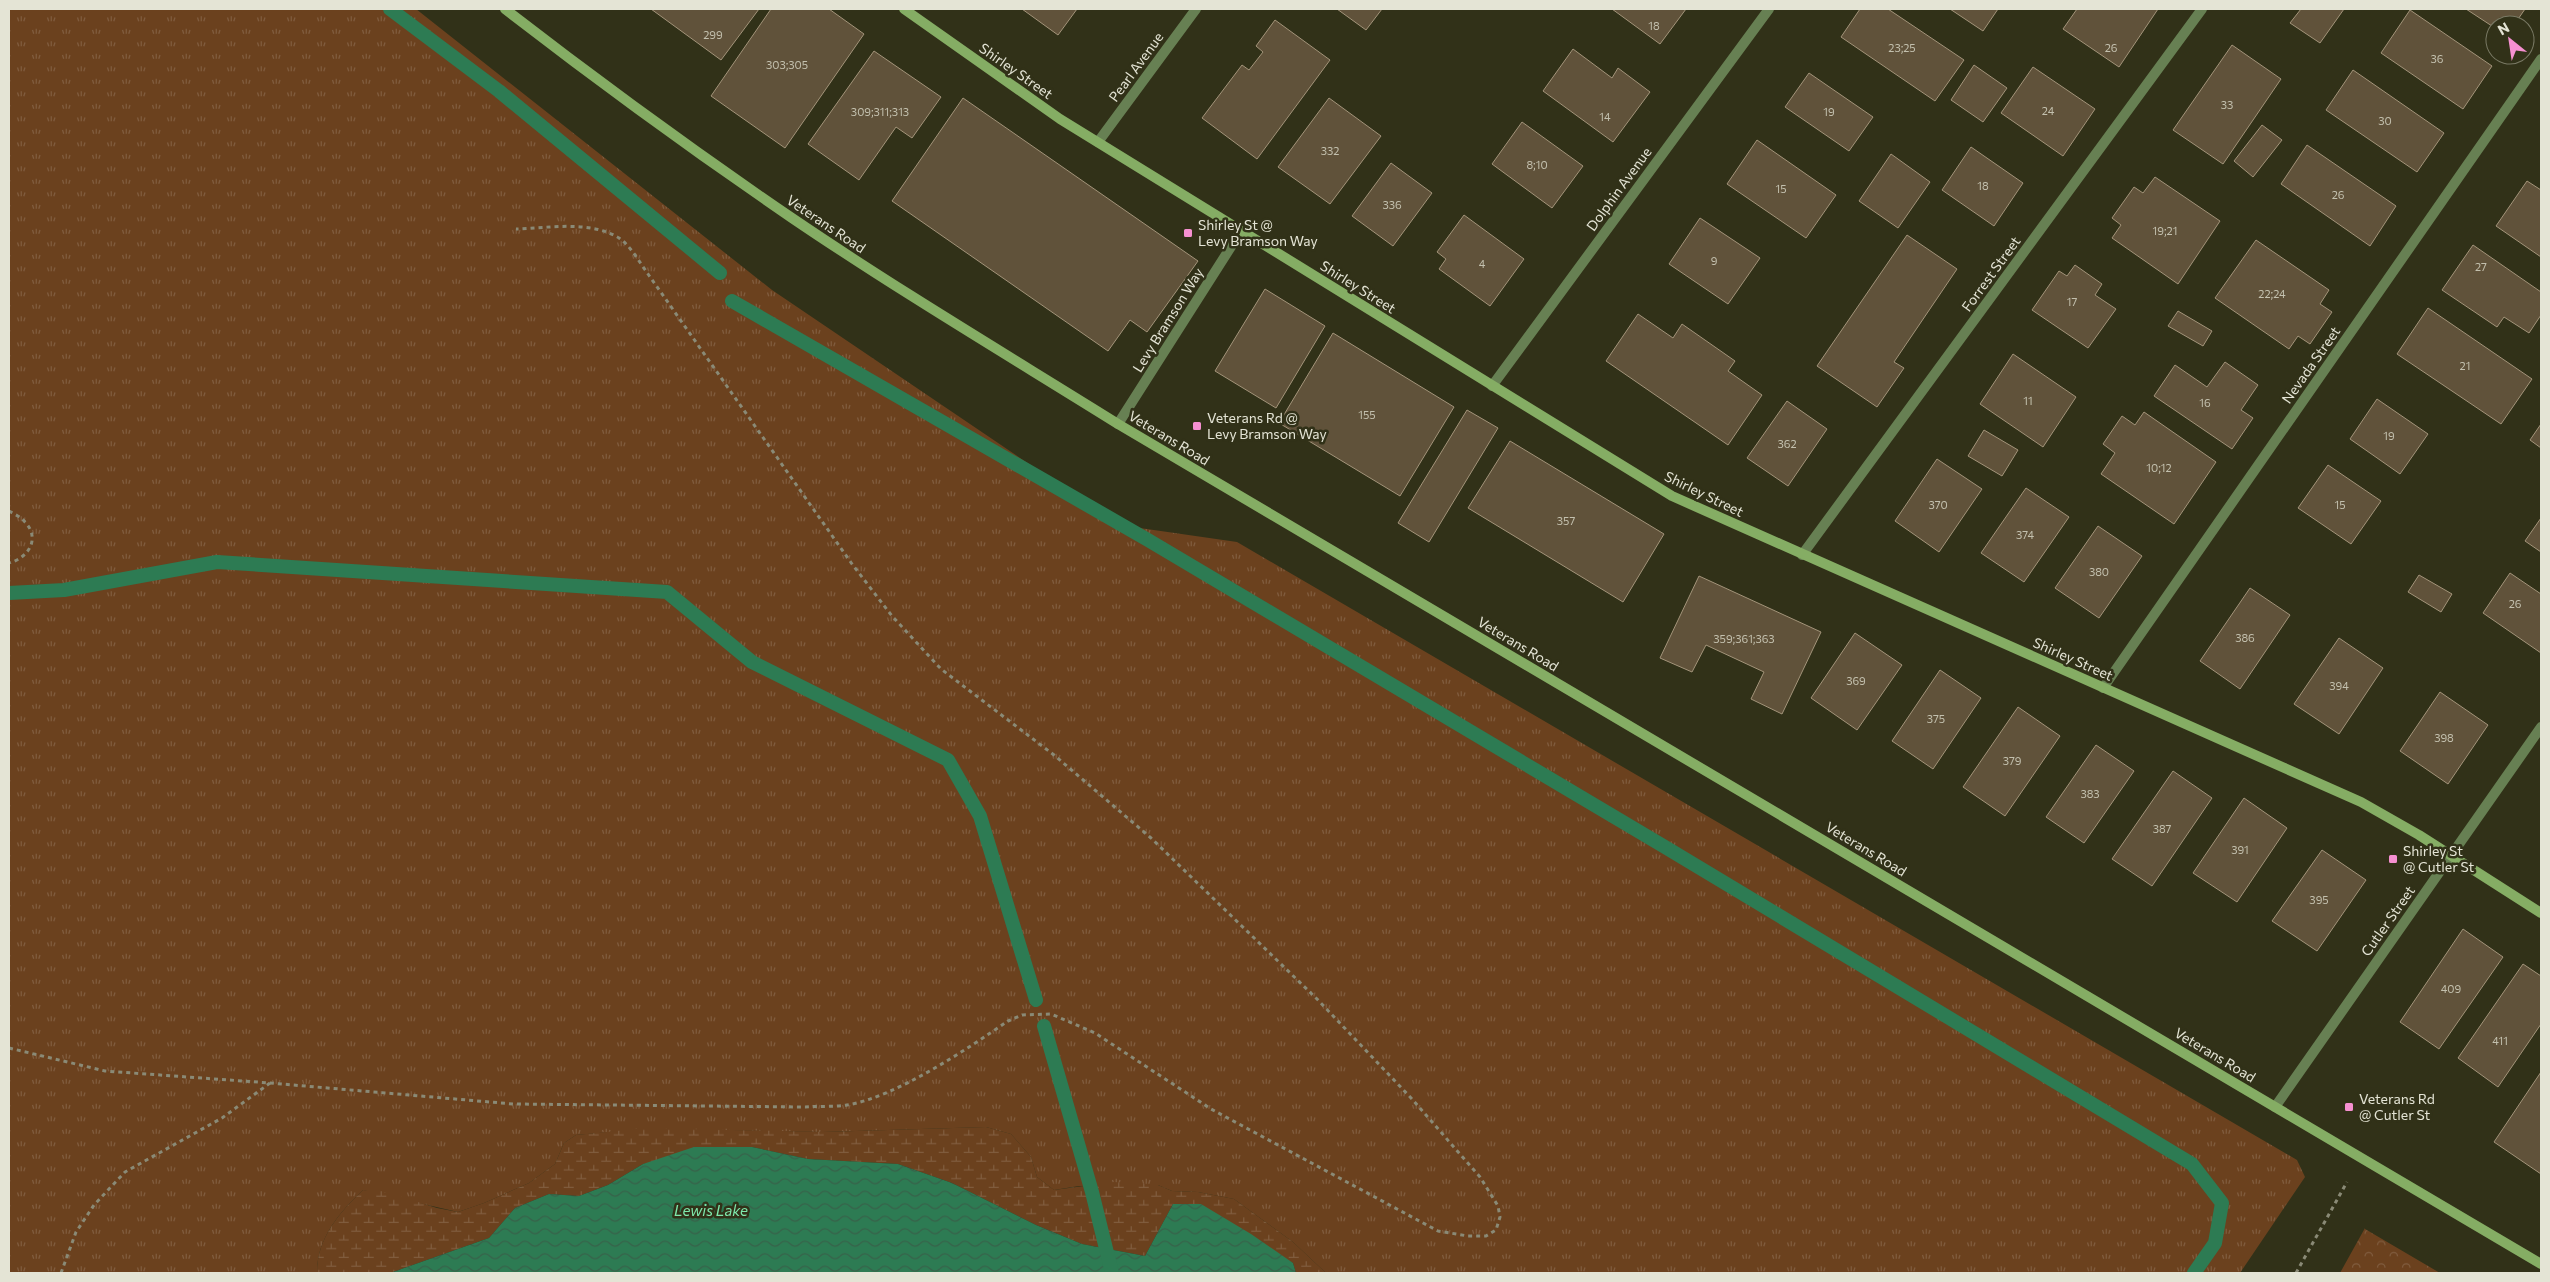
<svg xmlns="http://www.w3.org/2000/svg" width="2550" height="1282" font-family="Commissioner,sans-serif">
	<defs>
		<pattern id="grass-tufts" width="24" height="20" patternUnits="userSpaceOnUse" patternTransform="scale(1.25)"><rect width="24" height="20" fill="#6b411e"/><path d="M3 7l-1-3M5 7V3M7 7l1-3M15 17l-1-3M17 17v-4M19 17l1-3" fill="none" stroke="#805c3e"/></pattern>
		<pattern id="forest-crowns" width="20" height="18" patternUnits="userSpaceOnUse" patternTransform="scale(1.25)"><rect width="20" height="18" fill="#6b411e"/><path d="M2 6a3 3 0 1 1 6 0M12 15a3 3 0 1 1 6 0" fill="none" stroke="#805c3e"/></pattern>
		<pattern id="wetland-marsh" width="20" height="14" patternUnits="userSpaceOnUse" patternTransform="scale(1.25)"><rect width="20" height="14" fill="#6b411e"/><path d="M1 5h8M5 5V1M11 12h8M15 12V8" fill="none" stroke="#805c3e"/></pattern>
		<pattern id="water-waves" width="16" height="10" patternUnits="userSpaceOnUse" patternTransform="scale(1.25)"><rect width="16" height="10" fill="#2d7b53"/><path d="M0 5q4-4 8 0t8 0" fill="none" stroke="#37624a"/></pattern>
	</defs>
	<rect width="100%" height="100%" fill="#313118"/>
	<path fill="url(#grass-tufts)" d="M9,9H416L772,290L1119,525L1237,542L2297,1160L2305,1177L2240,1273H1326L1293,1242L1234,1199L1198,1192L1172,1191L1158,1185L1079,1186L1054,1190L1037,1177L1031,1157L1011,1134L986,1127L823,1132L713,1130L610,1132L576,1135L564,1143L555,1164L529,1183L484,1203L458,1212L363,1190C339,1213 317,1238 317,1273H9Z"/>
	<polygon fill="url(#forest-crowns)" points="2365,1228 2365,1229 2440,1273 2340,1273"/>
	<path fill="url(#wetland-marsh)" d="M986,1127L1011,1134L1031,1157L1037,1177L1054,1190L1114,1182L1158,1185L1172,1191L1198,1192L1234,1199L1293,1242L1326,1273H1296L1293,1263L1173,1204L1145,1256L1082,1244L1036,1225L952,1183L898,1164L808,1159L752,1147L643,1164L608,1185L579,1196L549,1194L515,1208L489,1238L390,1273H317C317,1238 339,1213 363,1190L389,1193L437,1208L458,1212L484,1203L529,1183L555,1164L564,1143L576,1135L646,1128L823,1132Z"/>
	<polygon fill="url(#water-waves)" points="694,1147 752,1147 808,1159 898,1164 952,1183 1036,1225 1082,1244 1145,1256 1173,1204 1201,1204 1251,1234 1293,1263 1296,1273 390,1273 489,1238 515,1208 549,1194 579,1196 608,1185 643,1164"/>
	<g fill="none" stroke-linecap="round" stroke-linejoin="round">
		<g stroke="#2d7b53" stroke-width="14">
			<polyline points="390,9 499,91 720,273"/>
			<polyline points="732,301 1148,540 1665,847 2192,1164 2222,1203 2215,1243 2194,1273"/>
			<polyline points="9,593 64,590 217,562 667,592 752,662 948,760 980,816 1036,1000"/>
			<polyline points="1044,1026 1092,1192 1112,1273"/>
		</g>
	</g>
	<g fill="#60523a" stroke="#a3947a">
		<polygon points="651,9 759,9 721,60"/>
		<polygon points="771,9 829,9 864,34 785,148 711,96"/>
		<polygon points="1022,9 1077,9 1058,35"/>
		<polygon points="1337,9 1382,9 1366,30"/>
		<polygon points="1612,9 1686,9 1660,44"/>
		<polygon points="1860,9 1888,9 1964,60 1935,101 1841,37"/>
		<polygon points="1950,9 1998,9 1983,31"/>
		<polygon points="2077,9 2158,9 2119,67 2063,29"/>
		<polygon points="2301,9 2344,9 2320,43 2290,23"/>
		<polygon points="2466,9 2525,9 2514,25 2495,25 2495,28"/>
		<polygon points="2410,10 2492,66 2463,109 2381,53"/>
		<polygon points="1275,20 1330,60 1257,159 1202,118 1242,65 1249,70 1263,52 1256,46"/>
		<polygon points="2232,45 2281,79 2223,164 2173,130"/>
		<polygon points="1573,49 1612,78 1618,68 1650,92 1613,142 1543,91"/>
		<polygon points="874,51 941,97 912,138 896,127 859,180 808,144"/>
		<polygon points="1974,65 2007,88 1983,122 1951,100"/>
		<polygon points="2033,67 2095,109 2063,156 2001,113"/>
		<polygon points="2353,70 2444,133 2417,172 2326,110"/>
		<polygon points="1809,73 1873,117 1849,151 1785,107"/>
		<polygon points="963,98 1198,261 1147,332 1130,320 1108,351 892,201"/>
		<polygon points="1329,98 1381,136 1330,204 1278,167"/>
		<polygon points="1522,122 1583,166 1552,208 1492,164"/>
		<polygon points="2262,125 2282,140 2253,177 2234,161"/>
		<polygon points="1757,140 1836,195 1806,238 1727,184"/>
		<polygon points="2307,145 2396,206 2370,246 2281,184"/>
		<polygon points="1971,147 2023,183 1994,226 1942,190"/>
		<polygon points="1891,154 1930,182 1898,228 1859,201"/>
		<polygon points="1391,163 1432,193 1393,246 1352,216"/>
		<polygon points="2155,177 2220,221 2178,284 2112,238 2121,225 2112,218 2134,187 2143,193"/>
		<polygon points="2527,181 2541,190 2541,257 2496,226"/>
		<polygon points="1464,215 1524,259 1490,306 1439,269 1446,259 1437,252"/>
		<polygon points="1700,218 1760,258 1728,304 1669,264"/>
		<polygon points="1907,235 1957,269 1894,362 1904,368 1877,407 1817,366"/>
		<polygon points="2256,240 2329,290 2320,304 2332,312 2310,344 2298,336 2289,349 2215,298"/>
		<polygon points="2473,245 2541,292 2541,315 2529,333 2504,317 2497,327 2442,290"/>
		<polygon points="2075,265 2102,284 2095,295 2116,309 2088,348 2032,310 2059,271 2067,276"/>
		<polygon points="1265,289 1325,326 1276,408 1215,371"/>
		<polygon points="2428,308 2532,379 2501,424 2397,354"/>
		<polygon points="2178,311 2212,331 2203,346 2168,326"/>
		<polygon points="1638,314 1673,338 1682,324 1735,361 1728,371 1762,395 1728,445 1606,361"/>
		<polygon points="1333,333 1454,407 1400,496 1279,423"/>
		<polygon points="2013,354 2076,397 2043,447 1980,404"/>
		<polygon points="2225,362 2258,385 2241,410 2253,418 2232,449 2154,396 2175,365 2207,387"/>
		<polygon points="2377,399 2428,434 2400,474 2350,439"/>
		<polygon points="1787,401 1827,429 1788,486 1747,458"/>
		<polygon points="1467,410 1498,428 1429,542 1398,523"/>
		<polygon points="2144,412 2216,462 2174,524 2101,474 2115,453 2103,444 2122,416 2135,425"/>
		<polygon points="2541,424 2541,448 2530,440"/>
		<polygon points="1984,430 2018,450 2002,476 1968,456"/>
		<polygon points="1510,441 1664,534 1623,602 1468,508"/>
		<polygon points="1937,459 1982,489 1939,552 1895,521"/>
		<polygon points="2328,465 2381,501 2351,544 2298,508"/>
		<polygon points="2026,488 2069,517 2024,582 1981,553"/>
		<polygon points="2541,518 2541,552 2525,541"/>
		<polygon points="2098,526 2142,556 2099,618 2055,588"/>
		<polygon points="2510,573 2541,594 2541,653 2483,613"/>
		<polygon points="2419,575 2452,594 2441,612 2408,592"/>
		<polygon points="1699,576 1821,632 1782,714 1751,699 1764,672 1706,645 1692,672 1660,658"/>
		<polygon points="2250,588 2290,615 2240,689 2200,661"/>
		<polygon points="1855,633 1902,665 1857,730 1811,698"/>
		<polygon points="2339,638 2383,668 2339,734 2294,704"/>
		<polygon points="1940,670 1981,698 1933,769 1892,741"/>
		<polygon points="2440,692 2488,725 2448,784 2400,751"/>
		<polygon points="2018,707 2060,736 2005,816 1963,787"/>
		<polygon points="2096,745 2134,771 2084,843 2046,817"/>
		<polygon points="2173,771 2212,798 2152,886 2112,859"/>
		<polygon points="2244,798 2287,828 2237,902 2193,873"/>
		<polygon points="2322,850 2366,880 2317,951 2272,921"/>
		<polygon points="2463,929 2503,957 2439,1049 2400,1022"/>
		<polygon points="2523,964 2541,976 2541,1024 2498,1087 2458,1058"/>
		<polygon points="2541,1072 2541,1174 2494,1142"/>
	</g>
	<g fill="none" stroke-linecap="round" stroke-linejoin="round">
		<g stroke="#8a8a76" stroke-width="3" stroke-dasharray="4 4" stroke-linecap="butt">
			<path d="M9,511C14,514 21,517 25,522C41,539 28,558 9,563"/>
			<path d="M9,1048L105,1071L270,1083L513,1104L805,1107C819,1106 834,1107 847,1105C896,1097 967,1049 1008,1021L1022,1015L1051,1014L1095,1033L1211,1109L1438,1231L1468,1236H1486L1496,1230L1500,1217L1498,1206L1480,1177L1412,1099L1317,999L1151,838L1054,755L941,669L892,616L852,564L648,274C640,263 630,245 619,238C590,220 548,228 516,229"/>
			<polyline points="61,1273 76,1232 94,1205 125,1172 222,1118 270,1083"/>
			<polyline points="2296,1273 2347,1182"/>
		</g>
		<g stroke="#678053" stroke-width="10">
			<polyline points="1098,142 1196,9"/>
			<polyline points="1492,386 1769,9"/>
			<polyline points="1118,424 1241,231"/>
			<polyline points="1802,555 2202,9"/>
			<polyline points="2103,688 2541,59"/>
			<polyline points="2275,1107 2541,727"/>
		</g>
		<g stroke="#85ad64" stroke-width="10">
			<path d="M505,9C598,81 694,151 792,218C898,290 1009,356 1118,424L2541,1264"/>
			<polyline points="904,9 1060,119 1672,496 2361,802 2419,835 2541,913"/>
		</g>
	</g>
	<g fill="#f690d1" stroke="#313118" stroke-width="2">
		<rect x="1183" y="228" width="10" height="10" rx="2.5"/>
		<rect x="1192" y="421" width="10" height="10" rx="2.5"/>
		<rect x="2388" y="854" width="10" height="10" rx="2.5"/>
		<rect x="2344" y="1102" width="10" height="10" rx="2.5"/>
	</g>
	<g text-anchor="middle" stroke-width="5" stroke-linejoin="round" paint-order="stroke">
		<g font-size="11" fill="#c3c0ae">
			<text x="1654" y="30">18</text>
			<text x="713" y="39">299</text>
			<text x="1902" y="52">23;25</text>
			<text x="2111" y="52">26</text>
			<text x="2437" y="63">36</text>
			<text x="787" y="69">303;305</text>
			<text x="2227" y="109">33</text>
			<text x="2048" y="115">24</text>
			<text x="880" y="116">309;311;313</text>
			<text x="1829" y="116">19</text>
			<text x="1605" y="121">14</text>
			<text x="2385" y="125">30</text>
			<text x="1330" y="155">332</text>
			<text x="1537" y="169">8;10</text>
			<text x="1983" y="190">18</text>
			<text x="1781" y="193">15</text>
			<text x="2338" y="199">26</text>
			<text x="1392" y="209">336</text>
			<text x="2165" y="235">19;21</text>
			<text x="1714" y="265">9</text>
			<text x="1482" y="268">4</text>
			<text x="2481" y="271">27</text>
			<text x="2272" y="298">22;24</text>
			<text x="2072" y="306">17</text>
			<text x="2465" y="370">21</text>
			<text x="2028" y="405">11</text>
			<text x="2205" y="407">16</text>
			<text x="1367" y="419">155</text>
			<text x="2389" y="440">19</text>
			<text x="1787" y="448">362</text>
			<text x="2159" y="472">10;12</text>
			<text x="1938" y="509">370</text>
			<text x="2340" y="509">15</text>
			<text x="1566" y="525">357</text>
			<text x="2025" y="539">374</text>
			<text x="2099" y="576">380</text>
			<text x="2515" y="608">26</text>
			<text x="2245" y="642">386</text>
			<text x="1744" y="643">359;361;363</text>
			<text x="1856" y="685">369</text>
			<text x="2339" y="690">394</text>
			<text x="1936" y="723">375</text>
			<text x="2444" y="742">398</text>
			<text x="2012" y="765">379</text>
			<text x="2090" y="798">383</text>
			<text x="2162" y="833">387</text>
			<text x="2240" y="854">391</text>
			<text x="2319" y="904">395</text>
			<text x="2451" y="993">409</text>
			<text x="2500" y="1045">411</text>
		</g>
		<g font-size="14" fill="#e4e4d5" stroke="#313118">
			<text transform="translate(1136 67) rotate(-54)" y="5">Pearl Avenue</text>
			<text transform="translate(1016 71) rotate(35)" y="5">Shirley Street</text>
			<text transform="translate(1619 189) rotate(-54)" y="5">Dolphin Avenue</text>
			<text transform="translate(826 224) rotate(34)" y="5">Veterans Road</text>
			<text transform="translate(1991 274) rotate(-54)" y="5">Forrest Street</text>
			<text transform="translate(1358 287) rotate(32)" y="5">Shirley Street</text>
			<text transform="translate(1168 320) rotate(-58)" y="5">Levy Bramson Way</text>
			<text transform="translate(2311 365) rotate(-55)" y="5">Nevada Street</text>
			<text transform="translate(1169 438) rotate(31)" y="5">Veterans Road</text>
			<text transform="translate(1704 494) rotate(26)" y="5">Shirley Street</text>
			<text transform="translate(1518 644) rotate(31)" y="5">Veterans Road</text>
			<text transform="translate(2073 659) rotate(24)" y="5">Shirley Street</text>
			<text transform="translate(1866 849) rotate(31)" y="5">Veterans Road</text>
			<text transform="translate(2388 921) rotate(-55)" y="5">Cutler Street</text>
			<text transform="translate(2215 1055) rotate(31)" y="5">Veterans Road</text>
		</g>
		<g font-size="14" fill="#e4e4d5" stroke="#313118" text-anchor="start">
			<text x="1198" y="230">Shirley St @<tspan x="1198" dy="16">Levy Bramson Way</tspan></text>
			<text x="1207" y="423">Veterans Rd @<tspan x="1207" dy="16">Levy Bramson Way</tspan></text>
			<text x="2403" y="856">Shirley St<tspan x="2403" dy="16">@ Cutler St</tspan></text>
			<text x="2359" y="1104">Veterans Rd<tspan x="2359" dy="16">@ Cutler St</tspan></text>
		</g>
		<g font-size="15" font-style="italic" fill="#7ee8ac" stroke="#313118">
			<text x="711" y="1216">Lewis Lake</text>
		</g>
	</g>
	<rect width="2550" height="1282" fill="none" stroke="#e4e4d5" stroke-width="20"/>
	<g transform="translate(2510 40) rotate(330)"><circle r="24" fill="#313118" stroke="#797964"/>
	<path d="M0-4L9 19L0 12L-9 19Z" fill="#f690d1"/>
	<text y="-8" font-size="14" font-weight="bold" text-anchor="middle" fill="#e4e4d5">N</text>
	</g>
</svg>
